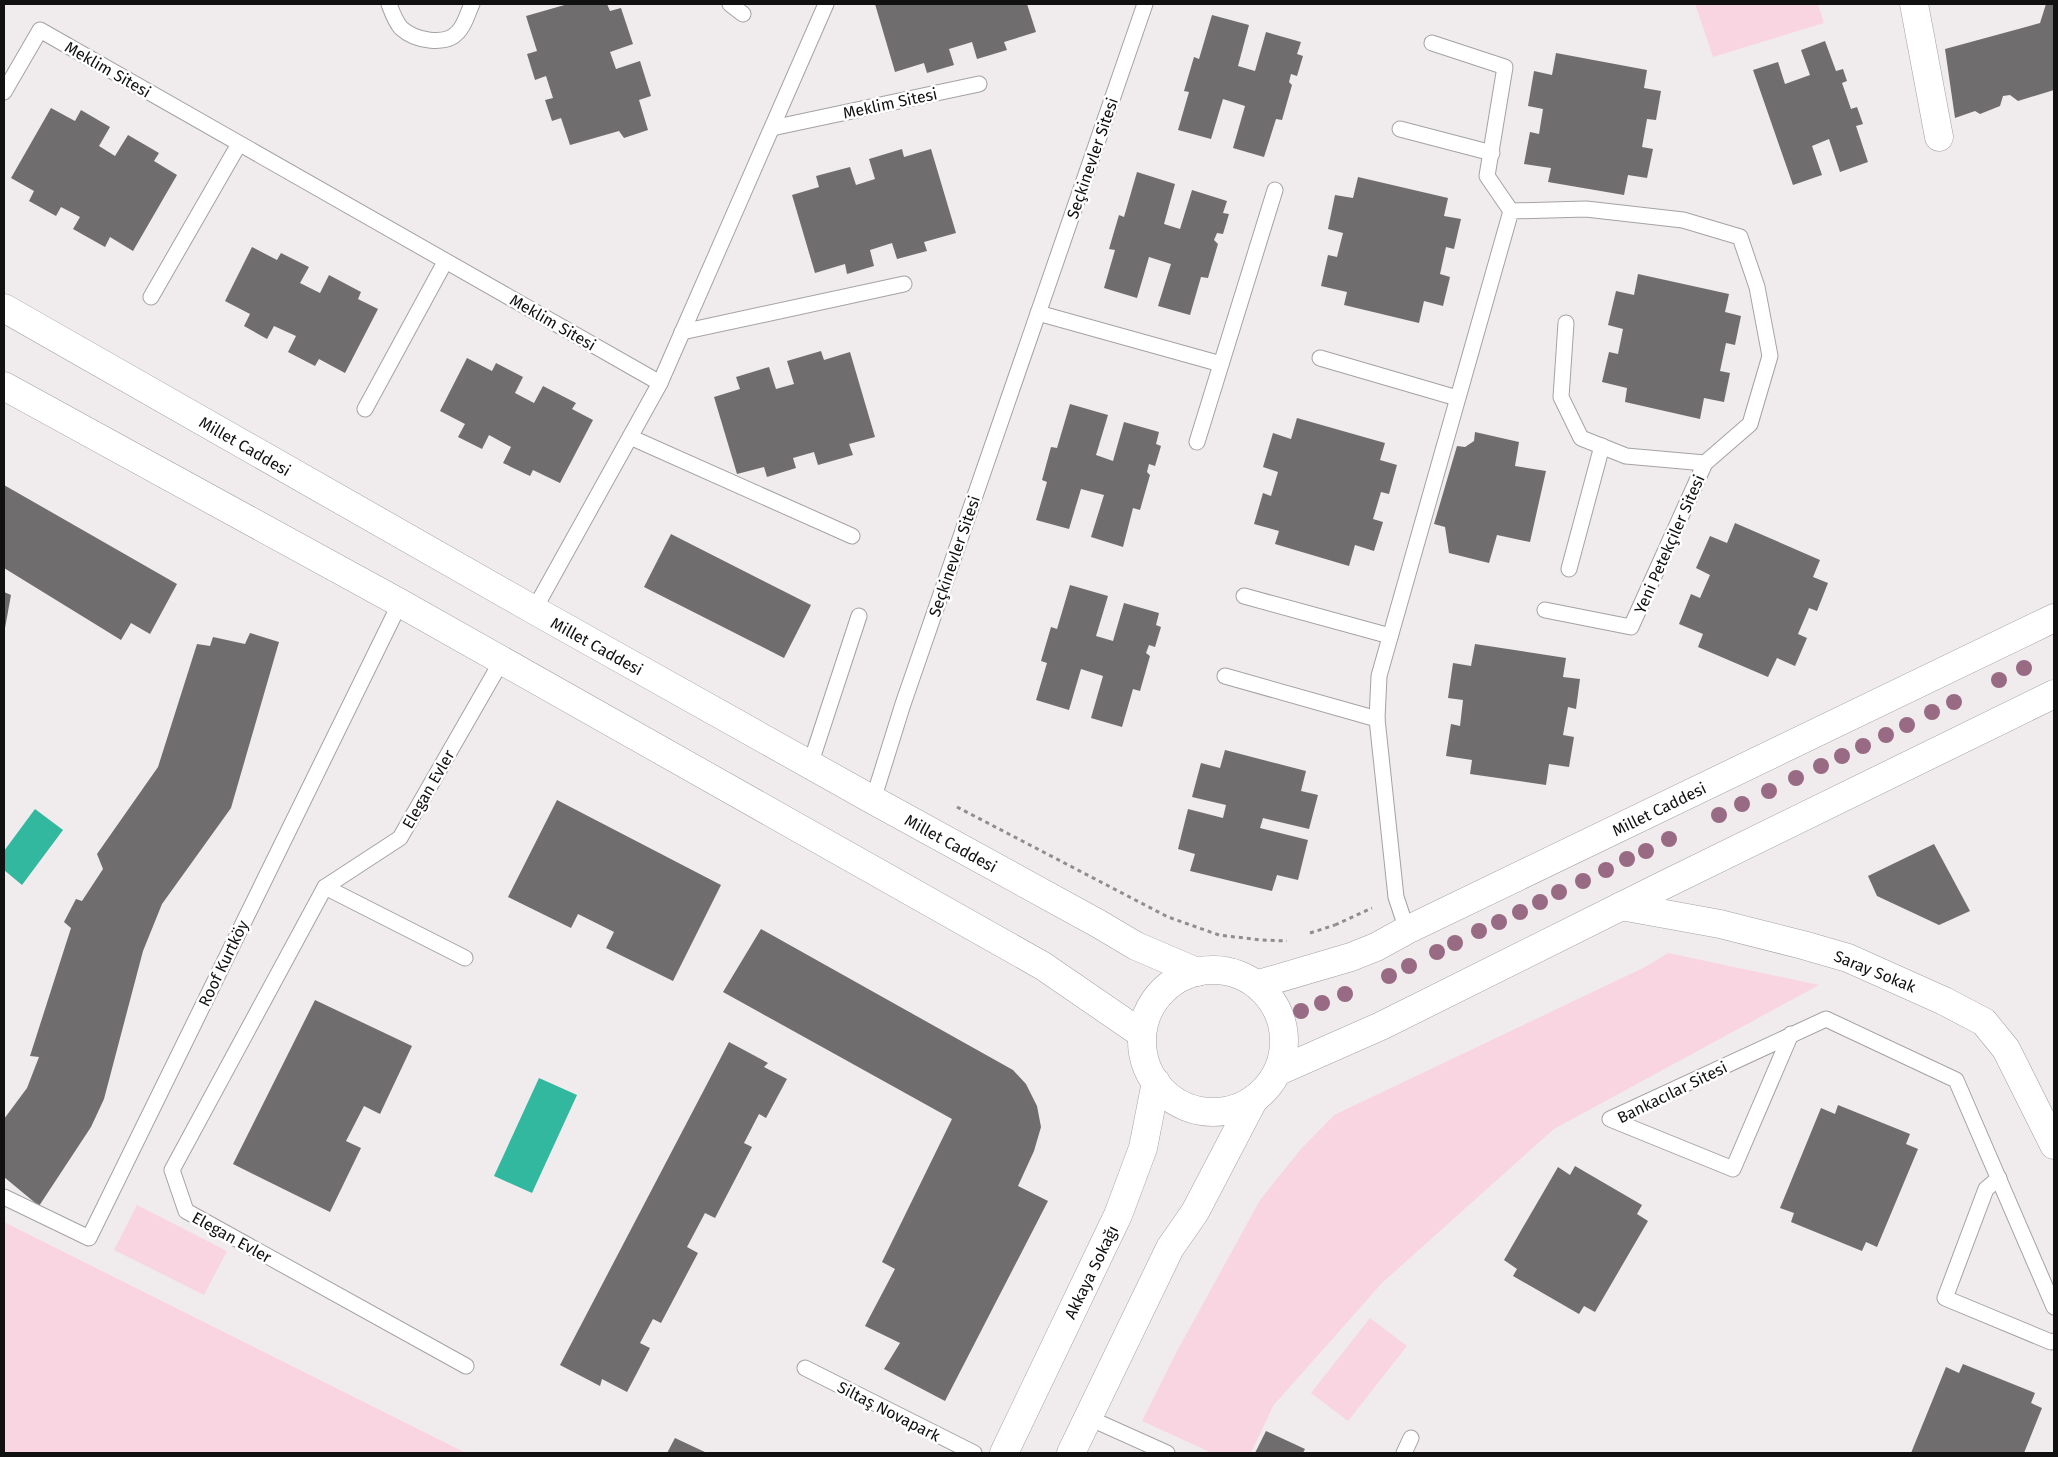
<svg xmlns="http://www.w3.org/2000/svg" width="2058" height="1457" font-family="'Fira Sans',sans-serif">
	<rect width="100%" height="100%" fill="#f0eced"/>
	<g fill="#f9d5e1">
		<polygon points="1695,4 1818,4 1824,23 1713,57"/>
		<polygon points="1668,953 1819,985 1554,1129 1382,1283 1273,1406 1251,1453 1212,1453 1142,1421 1176,1353 1260,1200 1300,1150 1334,1115 1645,967"/>
		<polygon points="137,1205 227,1251 204,1295 114,1250"/>
		<polygon points="4,1222 466,1453 4,1453"/>
		<polygon points="1370,1318 1407,1346 1348,1421 1311,1393"/>
	</g>
	<g fill="#31b89f">
		<polygon points="35,809 63,830 22,885 4,870 4,851"/>
		<polygon points="539,1078 577,1095 532,1193 494,1176"/>
	</g>
	<g fill="#706d6e">
		<polygon points="568,4 607,4 610,11 621,8 633,44 610,52 616,69 640,61 651,96 639,100 648,130 624,138 619,131 570,145 561,118 552,121 545,100 553,98 546,76 535,80 527,54 537,51 526,16"/>
		<polygon points="875,4 1027,4 1036,32 1004,42 1007,50 977,59 972,42 949,49 954,65 927,73 924,63 895,72"/>
		<polygon points="2046,4 2054,4 2054,90 2018,101 2010,95 2003,96 2000,106 1980,114 1975,111 1955,118 1945,49 2040,23"/>
		<polygon points="1212,15 1249,25 1238,66 1255,71 1266,32 1301,42 1297,54 1303,56 1297,76 1291,74 1289,82 1292,85 1282,120 1276,119 1264,157 1233,148 1245,106 1223,99 1211,139 1178,130 1189,92 1184,91 1194,57 1199,59"/>
		<polygon points="1825,41 1836,71 1843,69 1847,81 1842,83 1851,109 1857,107 1863,124 1856,126 1868,162 1840,172 1829,139 1812,146 1822,175 1793,185 1753,70 1778,62 1785,84 1810,75 1801,50"/>
		<polygon points="1556,53 1647,70 1644,88 1661,91 1656,120 1647,119 1642,147 1653,149 1647,178 1628,175 1624,195 1548,182 1551,168 1524,164 1530,132 1539,134 1543,109 1528,106 1534,71 1552,75"/>
		<polygon points="51,108 75,121 81,110 110,127 99,146 115,156 128,135 159,153 154,161 177,175 133,251 110,237 105,247 73,229 80,217 61,207 56,216 29,201 34,191 11,178"/>
		<polygon points="902,149 904,157 931,149 956,233 924,242 927,251 897,259 892,243 870,250 874,266 847,274 845,264 815,273 792,195 819,187 816,176 850,167 856,185 875,179 869,159"/>
		<polygon points="1137,172 1175,184 1164,224 1180,229 1192,190 1227,201 1223,213 1229,214 1223,234 1217,233 1214,240 1218,244 1208,278 1201,277 1190,315 1158,306 1171,264 1149,257 1137,298 1104,288 1115,250 1109,249 1119,215 1124,217"/>
		<polygon points="1358,177 1448,198 1444,216 1461,219 1454,249 1446,247 1440,274 1450,277 1443,306 1424,301 1419,323 1344,305 1347,292 1321,286 1328,255 1337,257 1343,233 1328,229 1335,195 1353,198"/>
		<polygon points="252,247 277,260 281,253 309,267 300,283 320,293 329,275 361,292 358,299 378,309 345,373 319,359 315,366 288,352 296,336 274,326 267,339 244,326 250,314 225,301"/>
		<polygon points="1638,274 1729,294 1725,312 1741,316 1735,345 1726,343 1720,371 1730,373 1724,402 1704,398 1700,419 1625,402 1627,388 1602,382 1609,352 1618,354 1623,329 1608,325 1616,291 1634,295"/>
		<polygon points="821,351 824,360 850,352 875,437 849,444 853,455 818,465 814,452 793,458 796,468 767,477 764,467 737,474 714,397 740,389 736,377 769,367 776,389 794,384 787,361"/>
		<polygon points="467,358 492,371 496,363 523,377 515,393 534,403 543,386 576,403 572,409 593,420 560,483 533,470 530,476 503,463 511,447 489,435 482,449 458,437 465,424 440,411"/>
		<polygon points="1070,404 1108,415 1096,455 1113,461 1124,422 1159,432 1156,444 1161,446 1155,466 1149,464 1147,472 1150,475 1140,510 1133,508 1123,547 1091,537 1104,495 1081,489 1069,529 1036,520 1047,482 1042,480 1051,447 1057,448"/>
		<polygon points="1297,418 1385,443 1380,460 1397,465 1389,494 1381,492 1373,519 1383,522 1374,551 1355,545 1349,566 1275,544 1279,531 1254,524 1263,493 1271,496 1278,472 1263,467 1273,433 1291,439"/>
		<polygon points="1475,432 1519,442 1515,466 1546,471 1530,542 1497,535 1489,563 1449,553 1445,527 1434,524 1457,446 1465,447 1474,441"/>
		<polygon points="4,485 177,584 150,634 131,623 121,640 4,568"/>
		<polygon points="1735,523 1820,560 1813,577 1828,583 1817,611 1809,608 1798,634 1807,638 1795,666 1777,658 1768,677 1698,647 1703,634 1679,624 1691,594 1700,598 1710,575 1696,568 1710,536 1727,543"/>
		<polygon points="671,534 811,605 784,658 644,587"/>
		<polygon points="1070,585 1108,596 1096,636 1113,641 1124,603 1159,613 1156,625 1161,627 1155,647 1149,645 1146,653 1150,656 1140,691 1133,689 1122,727 1091,718 1103,676 1081,669 1069,710 1036,700 1047,663 1041,661 1051,627 1057,629"/>
		<polygon points="4,592 11,595 5,628 4,628"/>
		<polygon points="250,633 279,642 231,808 162,904 143,951 104,1099 91,1127 39,1206 4,1177 4,1119 27,1088 39,1057 30,1056 71,928 64,922 76,899 82,901 103,869 97,854 158,767 197,644 210,646 213,637 245,644"/>
		<polygon points="1475,644 1566,658 1563,677 1580,679 1576,709 1568,707 1563,735 1574,737 1569,767 1549,764 1546,785 1470,774 1472,760 1446,756 1451,724 1460,726 1463,700 1448,698 1453,663 1471,666"/>
		<polygon points="1225,750 1306,771 1301,791 1318,795 1309,829 1263,818 1260,828 1308,840 1298,880 1277,875 1272,891 1190,871 1195,854 1178,849 1188,809 1223,818 1226,805 1192,797 1201,763 1220,768"/>
		<polygon points="557,800 721,885 673,981 606,948 614,932 578,914 571,928 508,897"/>
		<polygon points="1934,844 1970,911 1939,925 1877,896 1868,876"/>
		<polygon points="761,929 1013,1070 1026,1084 1037,1106 1041,1127 1034,1151 1018,1186 1048,1201 945,1401 884,1369 900,1343 865,1326 895,1269 882,1262 952,1119 723,992"/>
		<polygon points="315,1000 412,1046 380,1114 364,1106 346,1141 361,1148 330,1212 233,1164"/>
		<polygon points="729,1042 768,1063 764,1067 787,1079 766,1118 759,1114 744,1143 752,1147 715,1218 705,1213 687,1247 698,1253 661,1323 653,1319 640,1343 650,1348 627,1392 602,1379 600,1386 560,1365"/>
		<polygon points="1838,1105 1910,1134 1906,1144 1918,1149 1877,1247 1866,1242 1862,1251 1791,1222 1794,1213 1780,1208 1821,1108 1835,1114"/>
		<polygon points="1575,1166 1642,1205 1637,1214 1648,1221 1595,1312 1584,1306 1579,1314 1513,1276 1517,1269 1504,1260 1558,1167 1570,1175"/>
		<polygon points="1963,1364 2035,1393 2031,1403 2042,1408 2024,1453 1911,1453 1946,1367 1959,1373"/>
		<polygon points="1266,1431 1305,1449 1303,1453 1255,1453"/>
		<polygon points="675,1438 707,1453 667,1453"/>
	</g>
	<g fill="none" stroke-linecap="round" stroke-linejoin="round">
		<defs>
			<g id="service">
				<path d="M389,4C392,12 395,21 401,28C414,40 445,47 458,32C465,25 468,12 472,4"/>
				<polyline points="730,4 743,14"/>
				<polyline points="1432,43 1505,67 1487,176 1511,211"/>
				<polyline points="4,92 40,30 660,383"/>
				<polyline points="772,128 979,84"/>
				<polyline points="1400,129 1492,153"/>
				<polyline points="151,297 239,144"/>
				<polyline points="1038,313 1221,364"/>
				<polyline points="682,332 904,284"/>
				<polyline points="1320,358 1457,398"/>
				<polyline points="365,409 445,262"/>
				<polyline points="630,437 852,536"/>
				<polyline points="1197,442 1275,190"/>
				<polyline points="1569,569 1602,446"/>
				<polyline points="1244,596 1390,636"/>
				<polyline points="534,610 660,383 826,4"/>
				<polyline points="1545,610 1631,627 1705,463"/>
				<polyline points="1225,676 1377,719"/>
				<polyline points="810,765 859,616"/>
				<polyline points="873,800 903,704 1145,4"/>
				<polyline points="325,887 465,958"/>
				<polyline points="1407,930 1396,897 1377,719 1379,676 1511,211 1586,209 1683,220 1740,237 1757,287 1770,356 1750,424 1705,463 1626,456 1581,438 1561,397 1566,323"/>
				<polyline points="1791,1034 1733,1169 1610,1119 1826,1019 1956,1080 2054,1307"/>
				<polyline points="1999,1178 1986,1189 1945,1298 2051,1342 2054,1341"/>
				<polyline points="4,1197 89,1238 400,603"/>
				<polyline points="466,1366 186,1211 172,1170 325,887 400,838 501,662"/>
				<polyline points="805,1368 974,1453"/>
				<polyline points="1089,1418 1167,1453"/>
				<polyline points="1404,1453 1411,1438"/>
			</g>
			<g id="minor">
				<polyline points="1914,4 1939,137"/>
				<polyline points="1621,906 1720,924 1803,945 1848,958 1944,1001 1984,1022 2006,1049 2054,1145"/>
			</g>
			<g id="tertiary">
				<polyline points="1004,1453 1118,1215 1143,1148 1156,1082"/>
				<polyline points="1071,1453 1170,1248 1195,1212 1254,1099"/>
			</g>
			<g id="primary">
				<polyline points="4,308 534,610 873,800 1099,924 1136,946 1197,972"/>
				<polyline points="4,386 400,603 1043,966 1142,1034"/>
				<circle cx="1213" cy="1041" r="71"/>
				<polyline points="1259,984 1351,957 1376,947 1407,930 2054,618"/>
				<polyline points="1279,1071 1381,1026 1664,885 2054,694"/>
			</g>
		</defs>
		<use href="#service" stroke="#a5a2a3" stroke-width="17"/>
		<use href="#minor" stroke="#a5a2a3" stroke-width="29"/>
		<use href="#tertiary" stroke="#a5a2a3" stroke-width="29"/>
		<use href="#primary" stroke="#a5a2a3" stroke-width="29"/>
		<g stroke="#8f8d8e" stroke-width="3" stroke-dasharray="4 4" stroke-linecap="butt">
			<polyline points="957,807 1168,917 1219,935 1261,940 1287,941"/>
			<polyline points="1335,925 1372,908"/>
			<polyline points="1310,933 1335,925"/>
		</g>
		<use href="#service" stroke="#fff" stroke-width="15"/>
		<use href="#minor" stroke="#fff" stroke-width="28"/>
		<use href="#tertiary" stroke="#fff" stroke-width="28"/>
		<use href="#primary" stroke="#fff" stroke-width="28"/>
	</g>
	<g fill="#996a83">
		<circle cx="2024" cy="668" r="8"/>
		<circle cx="1999" cy="680" r="8"/>
		<circle cx="1954" cy="702" r="8"/>
		<circle cx="1932" cy="712" r="8"/>
		<circle cx="1907" cy="725" r="8"/>
		<circle cx="1886" cy="735" r="8"/>
		<circle cx="1863" cy="746" r="8"/>
		<circle cx="1842" cy="756" r="8"/>
		<circle cx="1821" cy="766" r="8"/>
		<circle cx="1796" cy="778" r="8"/>
		<circle cx="1769" cy="791" r="8"/>
		<circle cx="1742" cy="804" r="8"/>
		<circle cx="1719" cy="815" r="8"/>
		<circle cx="1669" cy="839" r="8"/>
		<circle cx="1646" cy="851" r="8"/>
		<circle cx="1627" cy="859" r="8"/>
		<circle cx="1606" cy="870" r="8"/>
		<circle cx="1583" cy="881" r="8"/>
		<circle cx="1559" cy="892" r="8"/>
		<circle cx="1540" cy="902" r="8"/>
		<circle cx="1520" cy="912" r="8"/>
		<circle cx="1499" cy="922" r="8"/>
		<circle cx="1479" cy="931" r="8"/>
		<circle cx="1455" cy="943" r="8"/>
		<circle cx="1437" cy="952" r="8"/>
		<circle cx="1409" cy="966" r="8"/>
		<circle cx="1389" cy="976" r="8"/>
		<circle cx="1345" cy="994" r="8"/>
		<circle cx="1322" cy="1003" r="8"/>
		<circle cx="1301" cy="1011" r="8"/>
	</g>
	<g text-anchor="middle" stroke-width="5" stroke-linejoin="round" paint-order="stroke">
		<g font-size="16" fill="#121112" stroke="#fff">
			<text transform="translate(108 69) rotate(30)" y="6">Meklim Sitesi</text>
			<text transform="translate(890 103) rotate(-12)" y="6">Meklim Sitesi</text>
			<text transform="translate(1092 158) rotate(-71)" y="6">Seçkinevler Sitesi</text>
			<text transform="translate(553 322) rotate(30)" y="6">Meklim Sitesi</text>
			<text transform="translate(245 446) rotate(30)" y="6">Millet Caddesi</text>
			<text transform="translate(1669 544) rotate(-66)" y="6">Yeni Petekçiler Sitesi</text>
			<text transform="translate(954 556) rotate(-71)" y="6">Seçkinevler Sitesi</text>
			<text transform="translate(597 646) rotate(29)" y="6">Millet Caddesi</text>
			<text transform="translate(428 789) rotate(-60)" y="6">Elegan Evler</text>
			<text transform="translate(1659 809) rotate(-26)" y="6">Millet Caddesi</text>
			<text transform="translate(951 843) rotate(29)" y="6">Millet Caddesi</text>
			<text transform="translate(223 963) rotate(-64)" y="6">Roof Kurtköy</text>
			<text transform="translate(1875 971) rotate(22)" y="6">Saray Sokak</text>
			<text transform="translate(1672 1092) rotate(-26)" y="6">Bankacılar Sitesi</text>
			<text transform="translate(232 1237) rotate(29)" y="6">Elegan Evler</text>
			<text transform="translate(1091 1272) rotate(-64)" y="6">Akkaya Sokağı</text>
			<text transform="translate(889 1411) rotate(27)" y="6">Siltaş Novapark</text>
		</g>
	</g>
	<rect width="2058" height="1457" fill="none" stroke="#121112" stroke-width="10"/>
</svg>
